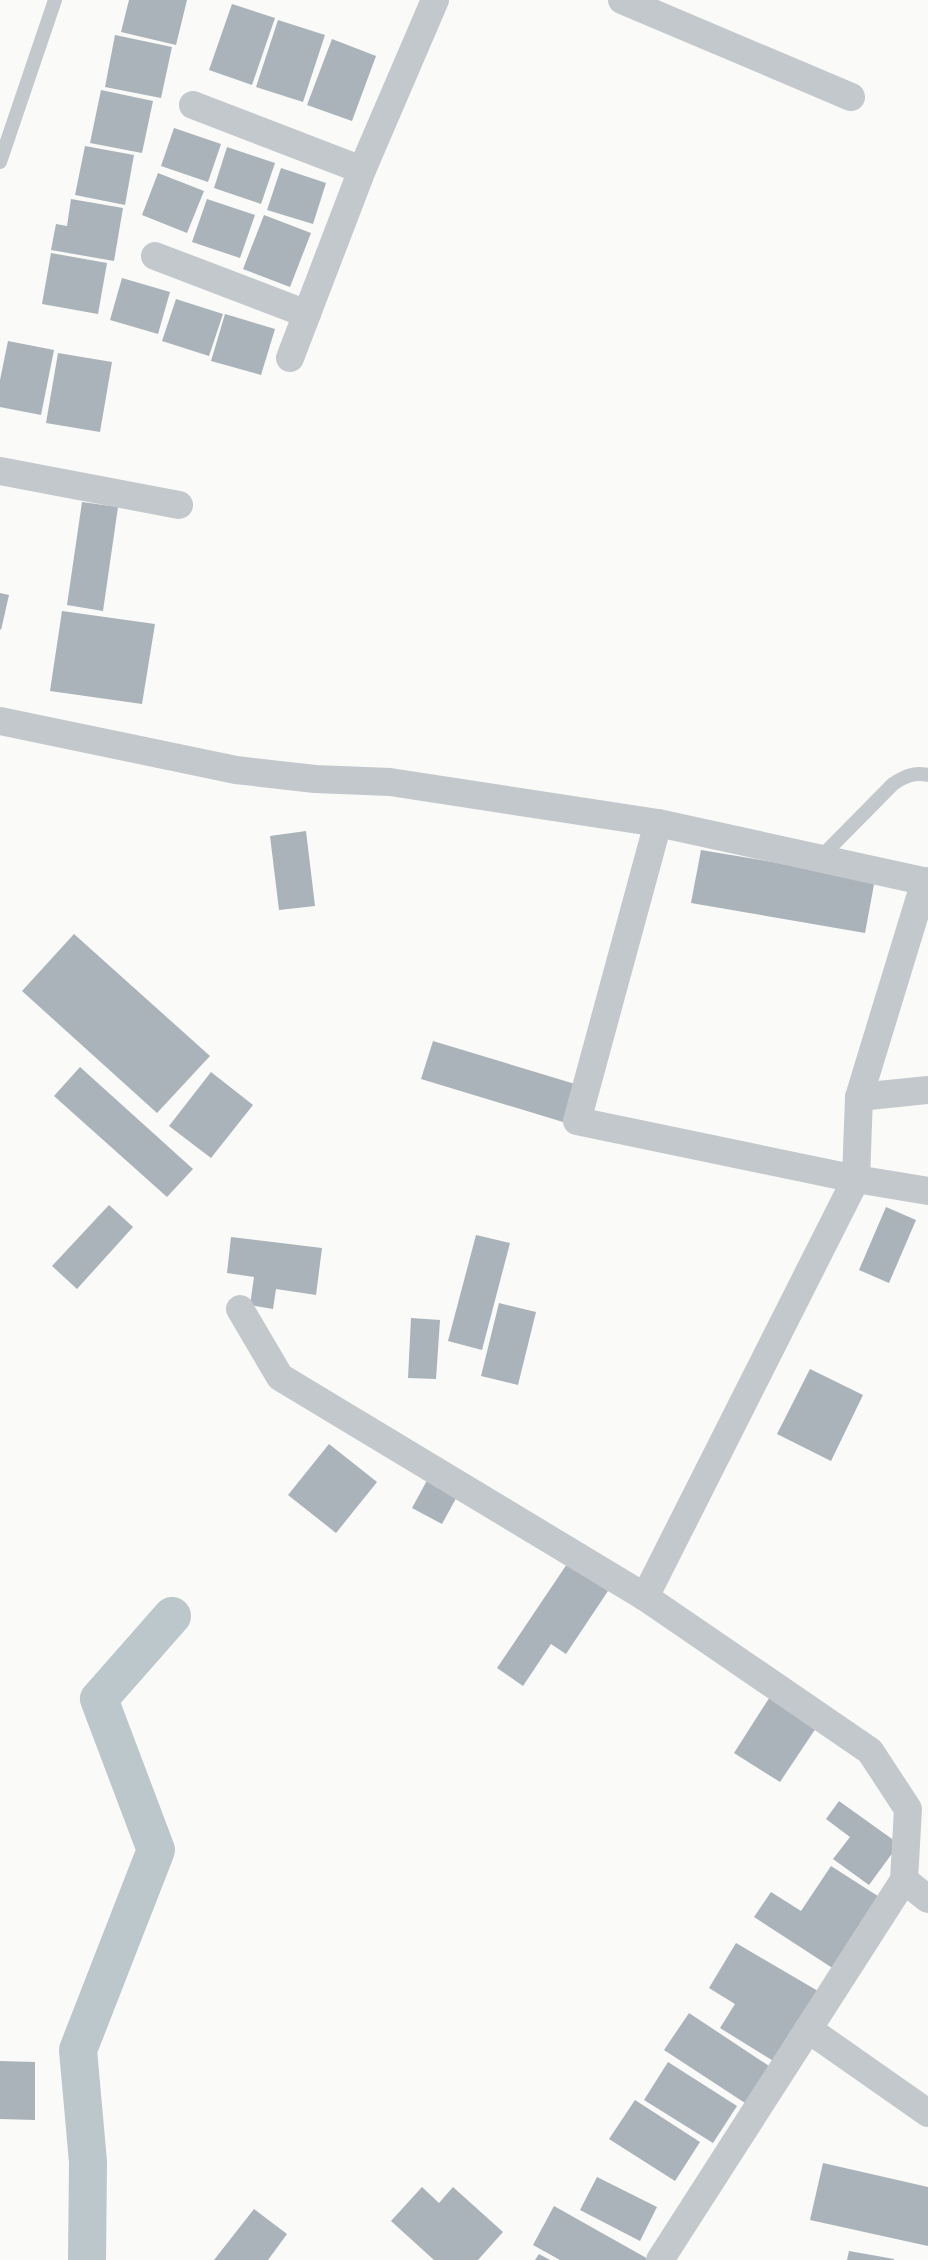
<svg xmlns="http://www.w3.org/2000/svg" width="928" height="2260" font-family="'Space Grotesk',sans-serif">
	<rect width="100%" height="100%" fill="#fafaf8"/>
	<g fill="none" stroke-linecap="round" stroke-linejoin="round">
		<polyline stroke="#bbc7cb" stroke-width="38" points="87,2260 88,2162 78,2050 156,1850 99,1699 172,1616"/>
	</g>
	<g fill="#aab3b9">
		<polygon points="129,0 187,0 176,45 121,32"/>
		<polygon points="232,4 275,18 252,85 209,70"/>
		<polygon points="278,20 325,35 303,102 256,87"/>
		<polygon points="115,35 172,47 161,98 105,87"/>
		<polygon points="332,39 376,56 352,121 307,105"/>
		<polygon points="101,90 153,101 142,153 90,143"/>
		<polygon points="174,128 221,144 208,182 161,166"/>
		<polygon points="85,146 134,155 125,205 75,195"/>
		<polygon points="227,147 275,163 261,204 214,188"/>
		<polygon points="281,168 326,183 313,224 267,210"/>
		<polygon points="158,173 204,191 187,233 142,215"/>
		<polygon points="71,199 123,208 114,261 51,250 56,224 67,226"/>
		<polygon points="207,199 255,215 240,258 192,242"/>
		<polygon points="264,215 311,233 290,287 243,269"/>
		<polygon points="51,253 107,263 98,314 42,304"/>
		<polygon points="122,278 170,292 158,334 110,320"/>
		<polygon points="176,299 223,314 209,356 162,341"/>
		<polygon points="225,314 275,329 261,375 211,361"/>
		<polygon points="8,341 54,350 41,415 0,407 0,380"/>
		<polygon points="58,353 112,362 100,432 46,423"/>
		<polygon points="82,502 118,507 103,611 67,605"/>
		<polygon points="0,593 9,595 1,630 0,629"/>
		<polygon points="62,611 155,624 142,704 50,691"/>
		<polygon points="306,831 315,906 279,910 270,836"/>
		<polygon points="701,850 875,879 865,933 691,903"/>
		<polygon points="74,934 210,1056 157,1113 22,991"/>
		<polygon points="433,1041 575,1084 563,1122 421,1079"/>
		<polygon points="80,1067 193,1169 167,1197 54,1096"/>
		<polygon points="211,1072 253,1105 211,1158 169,1126"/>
		<polygon points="109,1205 133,1227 77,1289 52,1266"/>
		<polygon points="886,1207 916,1220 889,1283 859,1270"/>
		<polygon points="476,1235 510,1243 482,1350 448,1341"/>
		<polygon points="231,1237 322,1248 316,1295 276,1289 273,1309 250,1305 254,1277 227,1273"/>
		<polygon points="499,1303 536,1312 518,1385 481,1376"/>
		<polygon points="411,1318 440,1320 436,1379 408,1378"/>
		<polygon points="810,1369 863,1395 831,1461 777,1434"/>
		<polygon points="329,1444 377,1482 336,1533 288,1495"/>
		<polygon points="430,1475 460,1491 442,1524 412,1508"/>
		<polygon points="567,1564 608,1591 566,1654 551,1644 523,1686 497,1668"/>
		<polygon points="773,1692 820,1722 780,1782 734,1753"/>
		<polygon points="839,1801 899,1844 869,1885 833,1859 850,1837 826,1819"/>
		<polygon points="831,1866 884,1900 837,1971 754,1917 771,1892 801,1911"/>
		<polygon points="736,1943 818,1991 775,2062 720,2028 735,2004 709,1988"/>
		<polygon points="689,2013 769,2066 745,2103 664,2050"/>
		<polygon points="0,2061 35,2062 35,2120 0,2119"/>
		<polygon points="668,2062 737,2106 713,2143 644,2100"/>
		<polygon points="635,2100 700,2142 675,2181 609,2139"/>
		<polygon points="823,2163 928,2187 928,2246 810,2220"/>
		<polygon points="597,2177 657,2207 640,2241 580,2210"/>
		<polygon points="422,2187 439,2203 453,2187 503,2232 478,2260 434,2260 391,2221"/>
		<polygon points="554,2206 650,2260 560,2260 533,2245"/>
		<polygon points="254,2209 287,2234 268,2260 214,2260"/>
		<polygon points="849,2251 894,2259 894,2260 847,2260"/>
		<polygon points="539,2254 550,2260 535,2260"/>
	</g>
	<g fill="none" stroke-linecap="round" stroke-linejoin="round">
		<g stroke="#c3c8cc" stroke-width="14">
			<polyline points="0,162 55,0"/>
			<path d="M820,858L893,784C905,776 914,772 928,775"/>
		</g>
		<g stroke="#c3c8cc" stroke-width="28">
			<polyline points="622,0 851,97"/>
			<polyline points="193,105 362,170"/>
			<polyline points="155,256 307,314"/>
			<polyline points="290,358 362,170 435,0"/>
			<polyline points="0,471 179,505"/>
			<polyline points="0,721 236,770 315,779 390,782 658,823 928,882"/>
			<polyline points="658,823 577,1121 856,1179 928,1191"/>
			<polyline points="859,1097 928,1090"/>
			<polyline points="240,1309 280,1377 645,1597 870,1751 908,1809 904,1880 660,2260"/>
			<polyline points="645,1597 856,1179 859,1097 925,881"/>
			<polyline points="904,1880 928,1899"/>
			<polyline points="808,2029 928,2113"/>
		</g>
	</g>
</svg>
